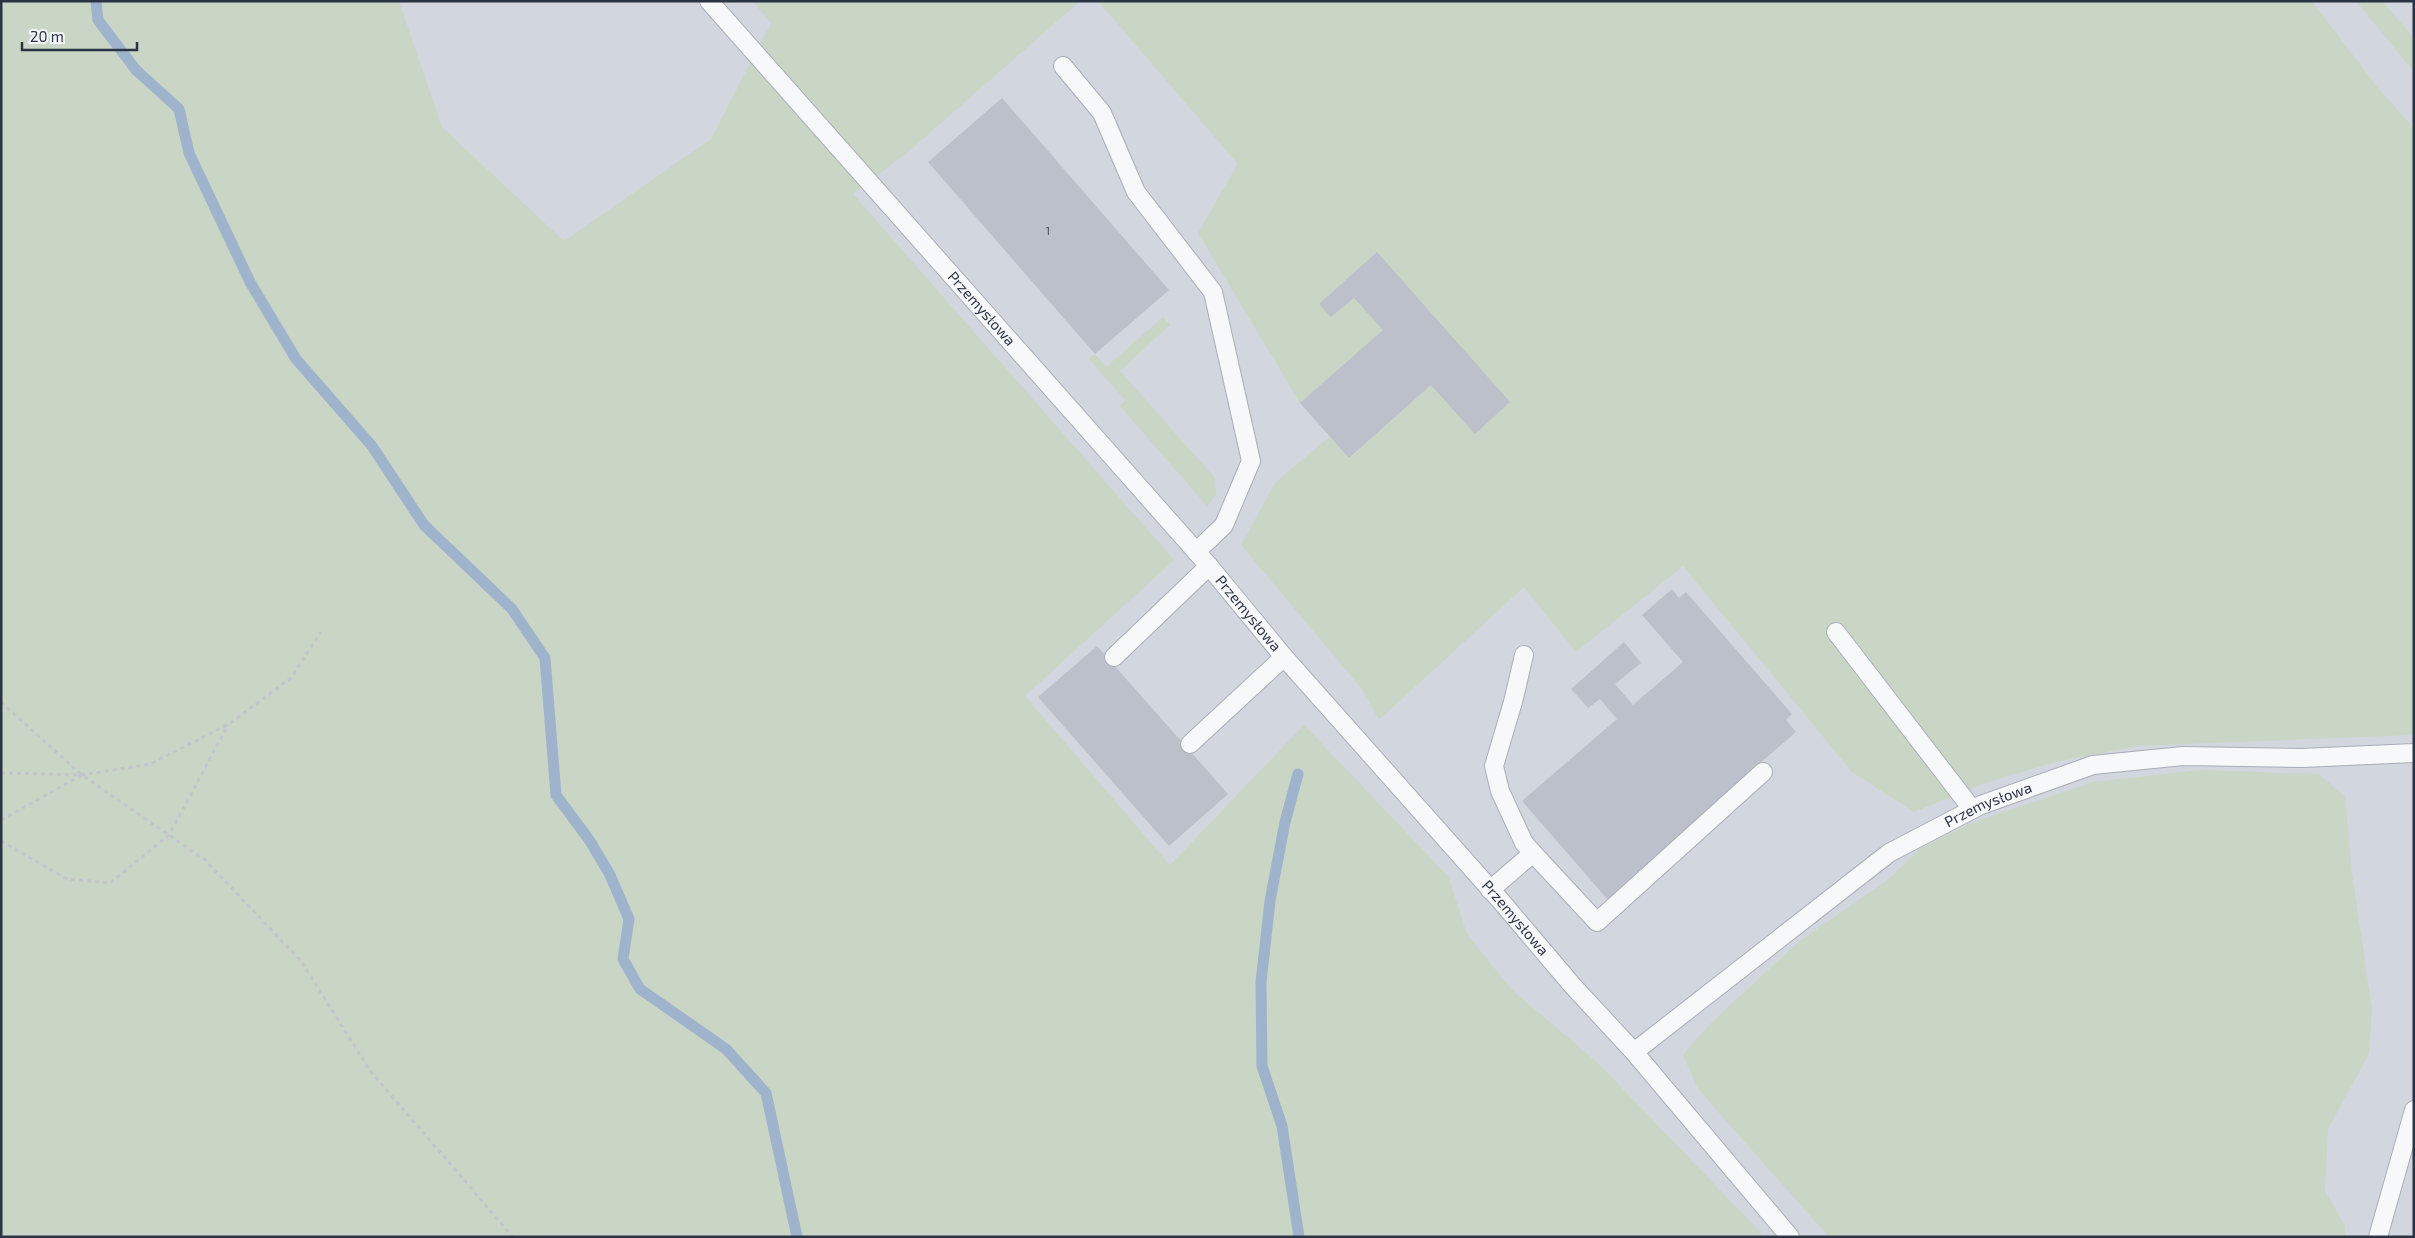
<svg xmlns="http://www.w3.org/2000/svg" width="2415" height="1238" font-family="'Exo 2',sans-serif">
	<rect width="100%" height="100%" fill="#e4e7ec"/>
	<polygon fill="#d2d6de" points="213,1 2414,1 2414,1237 1302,1237"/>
	<g fill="#c9d6c5">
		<polygon points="1,1 399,1 442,127 564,241 711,139 771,23 752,1 1080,1 908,152 853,194 1174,560 1025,696 1170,865 1304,725 1448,876 1467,934 1512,990 1598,1063 1765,1237 1,1237"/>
		<polygon points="1098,1 2312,1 2377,87 2414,128 2414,735 2136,746 2052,763 1985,783 1914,812 1852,772 1683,566 1576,652 1524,587 1379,720 1362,689 1241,545 1275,483 1330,436 1350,458 1431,385 1377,253 1319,304 1331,317 1354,298 1383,330 1300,403 1198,233 1236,167 1237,163"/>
		<polygon points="2356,1 2382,1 2414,38 2414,72"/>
		<polygon points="1163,317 1170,325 1120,371 1215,478 1216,495 1207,506 1120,406 1125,400 1089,359 1095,354 1106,367"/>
		<polygon points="2200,770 2319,774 2345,797 2352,873 2372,1009 2369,1054 2328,1129 2325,1191 2345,1226 2345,1237 1829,1237 1698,1089 1683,1055 1708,1026 1797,943 1890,878 1921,848 1974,822 2093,782"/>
	</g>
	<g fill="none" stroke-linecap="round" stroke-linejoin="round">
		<g stroke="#9fb4cc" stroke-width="11">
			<polyline points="96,1 98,20 136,70 179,109 189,153 250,282 296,359 372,446 424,525 512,609 545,658 556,795 590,841 610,875 629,919 623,959 640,989 726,1049 766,1093 797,1237"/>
			<polyline points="1298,774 1285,822 1270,901 1261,982 1262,1066 1282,1126 1299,1237"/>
		</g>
	</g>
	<g fill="#bbc0ca">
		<polygon points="1002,98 1169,290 1095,354 928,162"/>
		<polygon points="1377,252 1510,402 1475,434 1431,385 1349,458 1300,403 1383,330 1354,298 1331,317 1319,304"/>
		<polygon points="1672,589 1679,598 1686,592 1792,714 1786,720 1796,732 1760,763 1762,768 1609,901 1522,801 1617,719 1600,699 1588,708 1571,689 1624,642 1641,663 1615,684 1633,705 1683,662 1642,615"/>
		<polygon points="1097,646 1228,794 1169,846 1038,697"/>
	</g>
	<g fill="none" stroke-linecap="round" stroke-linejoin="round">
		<defs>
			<g id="lane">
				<path id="s1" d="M709,1L1209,566L1284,657L1500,900L1572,985L1634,1052L1790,1237"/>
				<polyline points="1063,66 1102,113 1136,192 1213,292 1251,461 1224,525 1196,552"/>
				<polyline points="1836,632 1972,809"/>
				<polyline points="1114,657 1209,566"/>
				<polyline points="1190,744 1284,657"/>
				<polyline points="1533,853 1597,922 1763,772"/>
				<polyline points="1490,890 1533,853 1524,843 1500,791 1494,766 1513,702 1524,655"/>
				<path id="s2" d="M1634,1052L1889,853L1981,805L2093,765L2183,756L2302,758L2414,753"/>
				<polyline points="2378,1237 2414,1110"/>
			</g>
		</defs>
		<use href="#lane" stroke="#a9aeb7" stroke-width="20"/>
		<g stroke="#c2c5cb" stroke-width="3" stroke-dasharray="4 4" stroke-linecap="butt">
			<polyline points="1,702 82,775 205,860 301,961 371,1072 513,1237"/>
			<polyline points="1,773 82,775 150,764 229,724 291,678 321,632"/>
			<polyline points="1,820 82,775"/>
			<polyline points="1,841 67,879 110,883 169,835 228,725"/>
		</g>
		<use href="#lane" stroke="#f7f8fa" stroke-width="18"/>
	</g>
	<g text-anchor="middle" stroke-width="4" stroke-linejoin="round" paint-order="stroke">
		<g font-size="12" fill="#4f5766">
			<text x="1048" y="235">1</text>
		</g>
		<g font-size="15" fill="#2b3445" stroke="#f4f6f9">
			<text dy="5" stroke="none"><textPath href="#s1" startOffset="411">Przemysłowa</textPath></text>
			<text dy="5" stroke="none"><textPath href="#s1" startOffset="816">Przemysłowa</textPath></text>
			<text dy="5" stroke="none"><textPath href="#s2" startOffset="434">Przemysłowa</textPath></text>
			<text dy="5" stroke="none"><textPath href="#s1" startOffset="1221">Przemysłowa</textPath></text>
		</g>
	</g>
	<rect width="2415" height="1238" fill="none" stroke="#2b3445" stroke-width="5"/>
	<path d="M22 42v8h115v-8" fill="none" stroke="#2b3445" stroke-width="2.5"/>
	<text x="30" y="42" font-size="15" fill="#2b3445" stroke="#f4f6f9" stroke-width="4" paint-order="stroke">20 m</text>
</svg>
